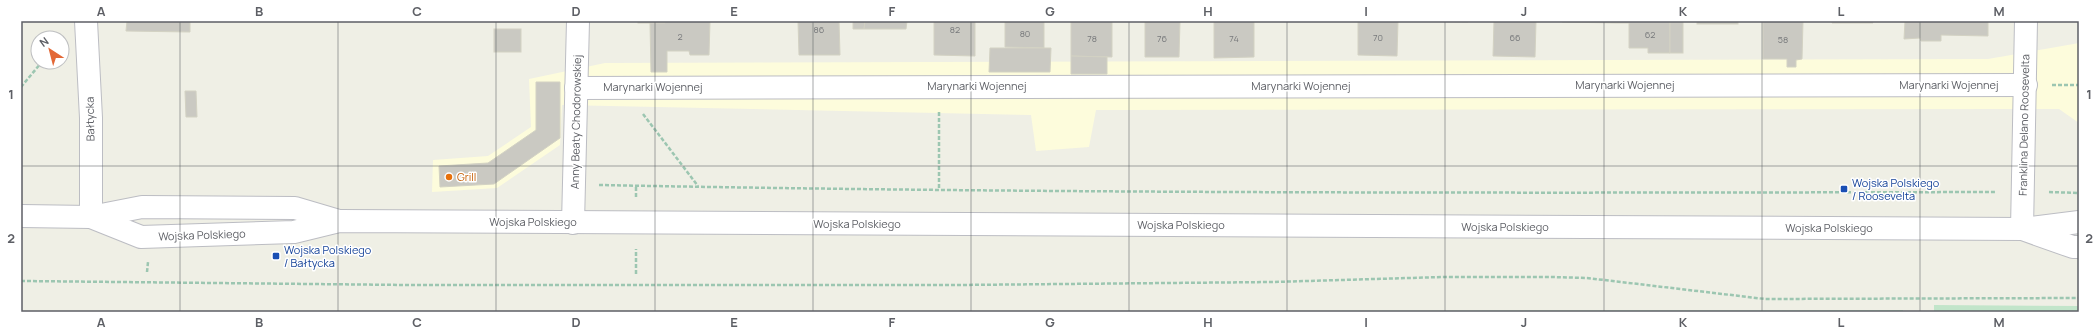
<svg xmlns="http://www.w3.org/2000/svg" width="2100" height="333" font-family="Manrope,sans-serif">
	<rect width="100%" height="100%" fill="#efefe5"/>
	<polygon fill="#fdfcdc" points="2079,43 2079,123 2059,109 1096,110 1089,147 1036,151 1031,115 562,105 560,145 497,188 432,192 433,160 488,156 531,127 529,79 605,63 1988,59"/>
	<g fill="#c2e5ca">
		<polygon points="1934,305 2079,306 2079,312 1934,312"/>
		<polygon points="1903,310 1903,312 639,312"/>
	</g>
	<g fill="#cac9c2" stroke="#d3d2c3">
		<polygon points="127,21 190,21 190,32 126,31"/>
		<rect x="638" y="21" width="27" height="2"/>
		<polygon points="665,21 710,21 709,55 690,55 689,51 667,51 667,72 651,72 650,23 665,23"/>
		<polygon points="798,21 839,21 840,55 799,55"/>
		<polygon points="853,21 865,21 864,29 853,29"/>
		<polygon points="865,21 907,21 906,29 864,29"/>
		<polygon points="934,21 975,21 975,56 934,55"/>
		<polygon points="1005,21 1044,21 1044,48 1005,47"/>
		<polygon points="1071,21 1112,21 1112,57 1071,56"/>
		<polygon points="1145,21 1180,21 1179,57 1145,57"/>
		<polygon points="1214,21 1254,21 1254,57 1214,58"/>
		<polygon points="1358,21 1398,21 1397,56 1358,55"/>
		<polygon points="1414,21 1468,21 1468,22"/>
		<polygon points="1494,21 1536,21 1535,57 1493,56"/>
		<polygon points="1562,21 1616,21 1616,23 1562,22"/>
		<polygon points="1616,21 1670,21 1670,53 1648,53 1648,48 1629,48 1629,23 1616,23"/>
		<rect x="1670" y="21" width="13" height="32"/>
		<rect x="1697" y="21" width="41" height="3"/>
		<polygon points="1763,21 1803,21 1802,59 1796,60 1796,67 1787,67 1787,59 1763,59"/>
		<polygon points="1832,21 1872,21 1873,23 1832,23"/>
		<polygon points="1905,21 1988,21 1988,36 1941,35 1941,41 1921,41 1920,38 1904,39"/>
		<rect x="494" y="29" width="27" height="23"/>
		<polygon points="990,48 1051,48 1050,72 989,72"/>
		<polygon points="1071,56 1107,57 1107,74 1071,74"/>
		<polygon points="536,82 560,82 560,138 494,184 440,187 439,166 488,163 536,130"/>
		<polygon points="185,91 196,91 197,117 186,117"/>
	</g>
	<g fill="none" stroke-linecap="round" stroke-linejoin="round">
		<defs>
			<g id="minor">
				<polyline points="86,21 91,118 91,217"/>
				<polyline points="576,88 2026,85"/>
				<polyline points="573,223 578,21"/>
				<polyline points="2022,229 2026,21"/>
			</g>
			<g id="tertiary">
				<polyline points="21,216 91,217 142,207 295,208 339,221"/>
				<polyline points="91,217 141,237 294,232 339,221 2022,229 2079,222"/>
				<polyline points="2025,230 2073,247 2079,247"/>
			</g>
		</defs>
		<use href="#minor" stroke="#bcbdc3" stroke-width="24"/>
		<use href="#tertiary" stroke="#bcbdc3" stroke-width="24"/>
		<g stroke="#9cc6b1" stroke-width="2.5" stroke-dasharray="4 2" stroke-linecap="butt">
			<polyline points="2052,85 2079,85"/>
			<polyline points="21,87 41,63"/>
			<polyline points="939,112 939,190"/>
			<polyline points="643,114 698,186"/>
			<path d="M599,185C1065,194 1531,193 1996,192"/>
			<polyline points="2049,192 2079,193"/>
			<polyline points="636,197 636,185"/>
			<polyline points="147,272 148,262"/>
			<polyline points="636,274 636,249"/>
			<polyline points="21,281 406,285 958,285 1273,282 1443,277 1551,277 1587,278 1765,299 2079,298"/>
		</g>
		<use href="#minor" stroke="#fff" stroke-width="22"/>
		<use href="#tertiary" stroke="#fff" stroke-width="22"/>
	</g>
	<path fill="none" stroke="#5d5f65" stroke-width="1" stroke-opacity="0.55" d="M180,21V312M338,21V312M496,21V312M655,21V312M813,21V312M971,21V312M1129,21V312M1287,21V312M1445,21V312M1604,21V312M1762,21V312M1920,21V312M21,166H2079"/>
	<circle fill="#e8710a" stroke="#fff" stroke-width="1.5" cx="449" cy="177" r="4"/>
	<g fill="#1a4fb4" stroke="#fff" stroke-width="1.5">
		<rect x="1840" y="185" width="8" height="8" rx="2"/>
		<rect x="272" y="252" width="8" height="8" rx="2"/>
	</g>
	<g text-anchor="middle" stroke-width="3" stroke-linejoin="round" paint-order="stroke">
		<g font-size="9" fill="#787a7c">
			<text x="819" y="33">86</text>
			<text x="955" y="33">82</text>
			<text x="1025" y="37">80</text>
			<text x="1650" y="38">62</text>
			<text x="680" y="40">2</text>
			<text x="1378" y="41">70</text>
			<text x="1515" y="41">66</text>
			<text x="1092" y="42">78</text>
			<text x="1162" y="42">76</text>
			<text x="1234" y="42">74</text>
			<text x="1783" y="43">58</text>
		</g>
		<g font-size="11" fill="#5d5f65" stroke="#fff">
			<text x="1625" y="89">Marynarki Wojennej</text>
			<text x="1949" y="89">Marynarki Wojennej</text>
			<text x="977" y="90">Marynarki Wojennej</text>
			<text x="1301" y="90">Marynarki Wojennej</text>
			<text x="653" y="91">Marynarki Wojennej</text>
			<text transform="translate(90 119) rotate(-91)" y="4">Bałtycka</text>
			<text transform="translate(576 122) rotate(-89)" y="4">Anny Beaty Chodorowskiej</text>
			<text transform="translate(2024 125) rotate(-89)" y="4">Franklina Delano Roosevelta</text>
			<text x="533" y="226">Wojska Polskiego</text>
			<text x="857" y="228">Wojska Polskiego</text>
			<text x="1181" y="229">Wojska Polskiego</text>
			<text x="1505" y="231">Wojska Polskiego</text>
			<text x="1829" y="232">Wojska Polskiego</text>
			<text transform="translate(202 235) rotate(-2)" y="4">Wojska Polskiego</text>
		</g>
		<g font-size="11" fill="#c56008" stroke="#fff" text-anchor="start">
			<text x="457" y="181">Grill</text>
		</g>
		<g font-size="11" fill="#164399" stroke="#fff" text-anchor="start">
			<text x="1852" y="187">Wojska Polskiego<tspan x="1852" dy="13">/ Roosevelta</tspan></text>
			<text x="284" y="254">Wojska Polskiego<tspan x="284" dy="13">/ Bałtycka</tspan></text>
		</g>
	</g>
	<rect width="2100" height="333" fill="none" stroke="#ffffff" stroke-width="44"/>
	<g transform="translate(50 50) rotate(324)"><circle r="19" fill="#ffffff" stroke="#bebfc1"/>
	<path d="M0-3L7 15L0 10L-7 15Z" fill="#e36836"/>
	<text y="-6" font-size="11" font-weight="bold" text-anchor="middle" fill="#5d5f65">N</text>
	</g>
	<rect x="22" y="22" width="2056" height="289" fill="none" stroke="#5d5f65" stroke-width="1.5"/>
	<g font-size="13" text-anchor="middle" font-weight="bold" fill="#5d5f65">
		<text x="101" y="16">A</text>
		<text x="259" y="16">B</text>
		<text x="417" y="16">C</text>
		<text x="576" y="16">D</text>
		<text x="734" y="16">E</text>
		<text x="892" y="16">F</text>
		<text x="1050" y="16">G</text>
		<text x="1208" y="16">H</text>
		<text x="1366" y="16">I</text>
		<text x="1524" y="16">J</text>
		<text x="1683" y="16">K</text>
		<text x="1841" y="16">L</text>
		<text x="1999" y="16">M</text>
		<text x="11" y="99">1</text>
		<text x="2089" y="99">1</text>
		<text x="11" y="243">2</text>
		<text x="2089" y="243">2</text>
		<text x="101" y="327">A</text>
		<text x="259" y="327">B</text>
		<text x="417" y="327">C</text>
		<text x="576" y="327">D</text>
		<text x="734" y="327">E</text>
		<text x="892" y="327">F</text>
		<text x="1050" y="327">G</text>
		<text x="1208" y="327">H</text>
		<text x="1366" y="327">I</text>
		<text x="1524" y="327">J</text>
		<text x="1683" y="327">K</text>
		<text x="1841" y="327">L</text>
		<text x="1999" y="327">M</text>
	</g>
</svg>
